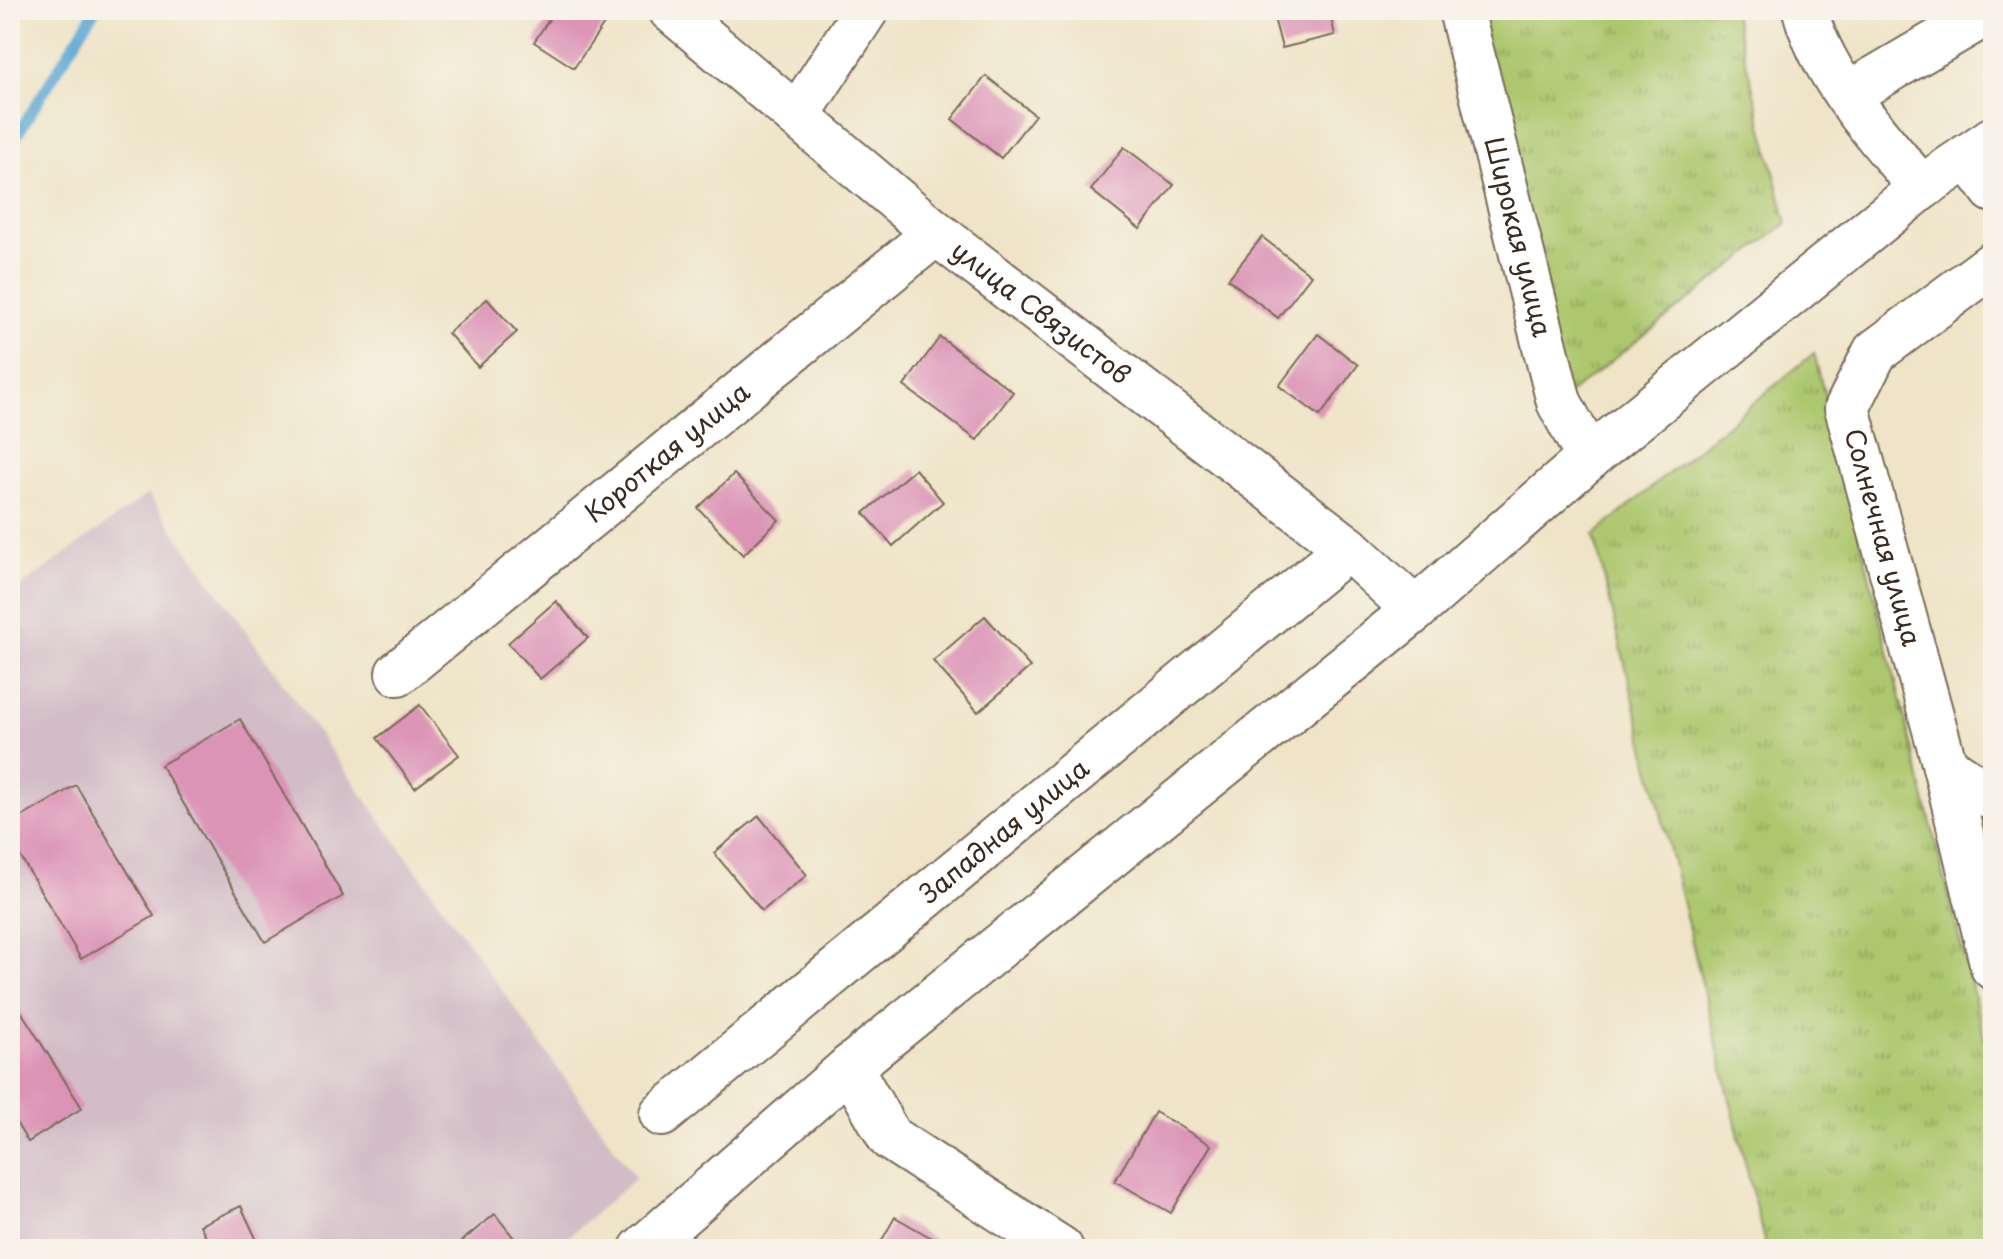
<svg xmlns="http://www.w3.org/2000/svg" width="2003" height="1259" font-family="'Playpen Sans',sans-serif">
	<defs>
		<pattern id="grass-tufts" width="24" height="20" patternUnits="userSpaceOnUse" patternTransform="scale(2)"><rect width="24" height="20" fill="#acc76d"/><path d="M3 7l-1-3M5 7V3M7 7l1-3M15 17l-1-3M17 17v-4M19 17l1-3" fill="none" stroke="#8da259"/></pattern>
	</defs>
	<rect width="100%" height="100%" fill="#f7f3e8"/>
	<filter id="ink" filterUnits="userSpaceOnUse"><feTurbulence type="fractalNoise" baseFrequency=".0125" numOctaves="2"/><feDisplacementMap in="SourceGraphic" scale="16" xChannelSelector="R" yChannelSelector="G"/><feConvolveMatrix kernelMatrix="1 2 1 2 8 2 1 2 1" color-interpolation-filters="sRGB"/></filter>
	<filter id="wash" filterUnits="userSpaceOnUse"><feTurbulence type="fractalNoise" baseFrequency=".006" numOctaves="4" result="noise"/><feDisplacementMap in="SourceGraphic" scale="32" xChannelSelector="R" yChannelSelector="G"/><feGaussianBlur stdDeviation="1.8" result="paint"/><feColorMatrix in="noise" values="0 0 0 0 0 0 0 0 0 0 0 0 0 0 0 0 0 1.4 0 .05"/><feComposite in="paint" operator="in"/></filter>
	<g filter="url(#wash)">
		<rect width="100%" height="100%" fill="#efe4c7"/>
		<polygon fill="#d2bdc7" points="148,494 636,1178 554,1249 10,1249 10,594"/>
		<g fill="url(#grass-tufts)" stroke="#747846" stroke-width="2">
			<polygon points="1458,10 1733,10 1787,223 1559,402"/>
			<polygon points="1814,353 1993,1073 1993,1249 1766,1249 1594,535"/>
		</g>
		<g fill="none" stroke-linecap="round" stroke-linejoin="round">
			<polyline stroke="#5ca8d5" stroke-width="11" points="10,146 95,10"/>
		</g>
		<g id="blocks">
			<g fill="#db93b6">
				<polygon points="555,10 590,10 606,21 574,68 534,42"/>
				<polygon points="1272,10 1329,10 1335,35 1282,48"/>
				<polygon points="986,76 1035,115 1001,158 952,119"/>
				<polygon points="1124,147 1174,185 1140,229 1091,190"/>
				<polygon points="1262,237 1311,275 1278,318 1228,279"/>
				<polygon points="487,299 517,332 478,367 448,333"/>
				<polygon points="1318,334 1358,365 1320,416 1279,386"/>
				<polygon points="940,337 1013,392 977,440 904,386"/>
				<polygon points="915,469 943,502 893,546 864,513"/>
				<polygon points="734,474 779,520 743,555 698,508"/>
				<polygon points="556,601 588,638 540,679 508,643"/>
				<polygon points="985,616 1030,667 978,712 933,661"/>
				<polygon points="420,705 459,755 415,788 377,738"/>
				<polygon points="240,719 343,896 265,942 161,765"/>
				<polygon points="76,785 154,916 81,959 10,839 10,824"/>
				<polygon points="759,816 807,875 762,911 714,853"/>
				<polygon points="10,994 82,1108 28,1142 10,1113"/>
				<polygon points="1155,1112 1211,1145 1171,1213 1115,1181"/>
				<polygon points="241,1206 261,1249 212,1249 200,1225"/>
				<polygon points="495,1214 517,1242 508,1249 468,1249 462,1241"/>
				<polygon points="895,1217 942,1244 940,1249 877,1249"/>
			</g>
		</g>
	</g>
	<g filter="url(#ink)">
		<use href="#blocks" fill-opacity="0" stroke="#7a6b59" stroke-width="2"/>
		<g fill="none" stroke-linecap="round" stroke-linejoin="round">
			<defs>
				<g id="minor">
					<path id="s1" d="M671,10L936,233L1348,548L1415,610"/>
					<path id="s2" d="M1461,10L1559,402L1589,458"/>
					<path d="M1805,10C1823,78 1877,134 1921,188"/>
					<polyline points="1847,95 1992,10"/>
					<polyline points="797,116 866,10"/>
					<polyline points="1968,156 1993,190"/>
					<path id="s3" d="M1993,264L1875,352L1847,408L1945,766L1993,798"/>
					<path id="s4" d="M398,673L936,233"/>
					<polyline points="1945,766 1993,967"/>
					<polyline points="850,1067 890,1138 1061,1249"/>
					<path id="s5" d="M662,1114L1348,548"/>
					<polyline points="642,1249 850,1067 1415,610 1589,458 1921,188 1993,139"/>
				</g>
			</defs>
			<use href="#minor" stroke="#7a6b59" stroke-width="48"/>
			<use href="#minor" stroke="#fff" stroke-width="44"/>
		</g>
	</g>
	<g text-anchor="middle" stroke-width="8" stroke-linejoin="round" paint-order="stroke">
		<g font-size="26" fill="#3b2a1e" stroke="#f7f3e8">
			<text dy="9" stroke="none"><textPath href="#s2" startOffset="234">Широкая улица</textPath></text>
			<text dy="9" stroke="none"><textPath href="#s1" startOffset="478">улица Связистов</textPath></text>
			<text dy="9" stroke="none"><textPath href="#s4" startOffset="348">Короткая улица</textPath></text>
			<text dy="9" stroke="none"><textPath href="#s3" startOffset="344">Солнечная улица</textPath></text>
			<text dy="9" stroke="none"><textPath href="#s5" startOffset="444">Западная улица</textPath></text>
		</g>
	</g>
	<rect width="2003" height="1259" fill="none" stroke="#f7f3e8" stroke-width="40"/>
</svg>
